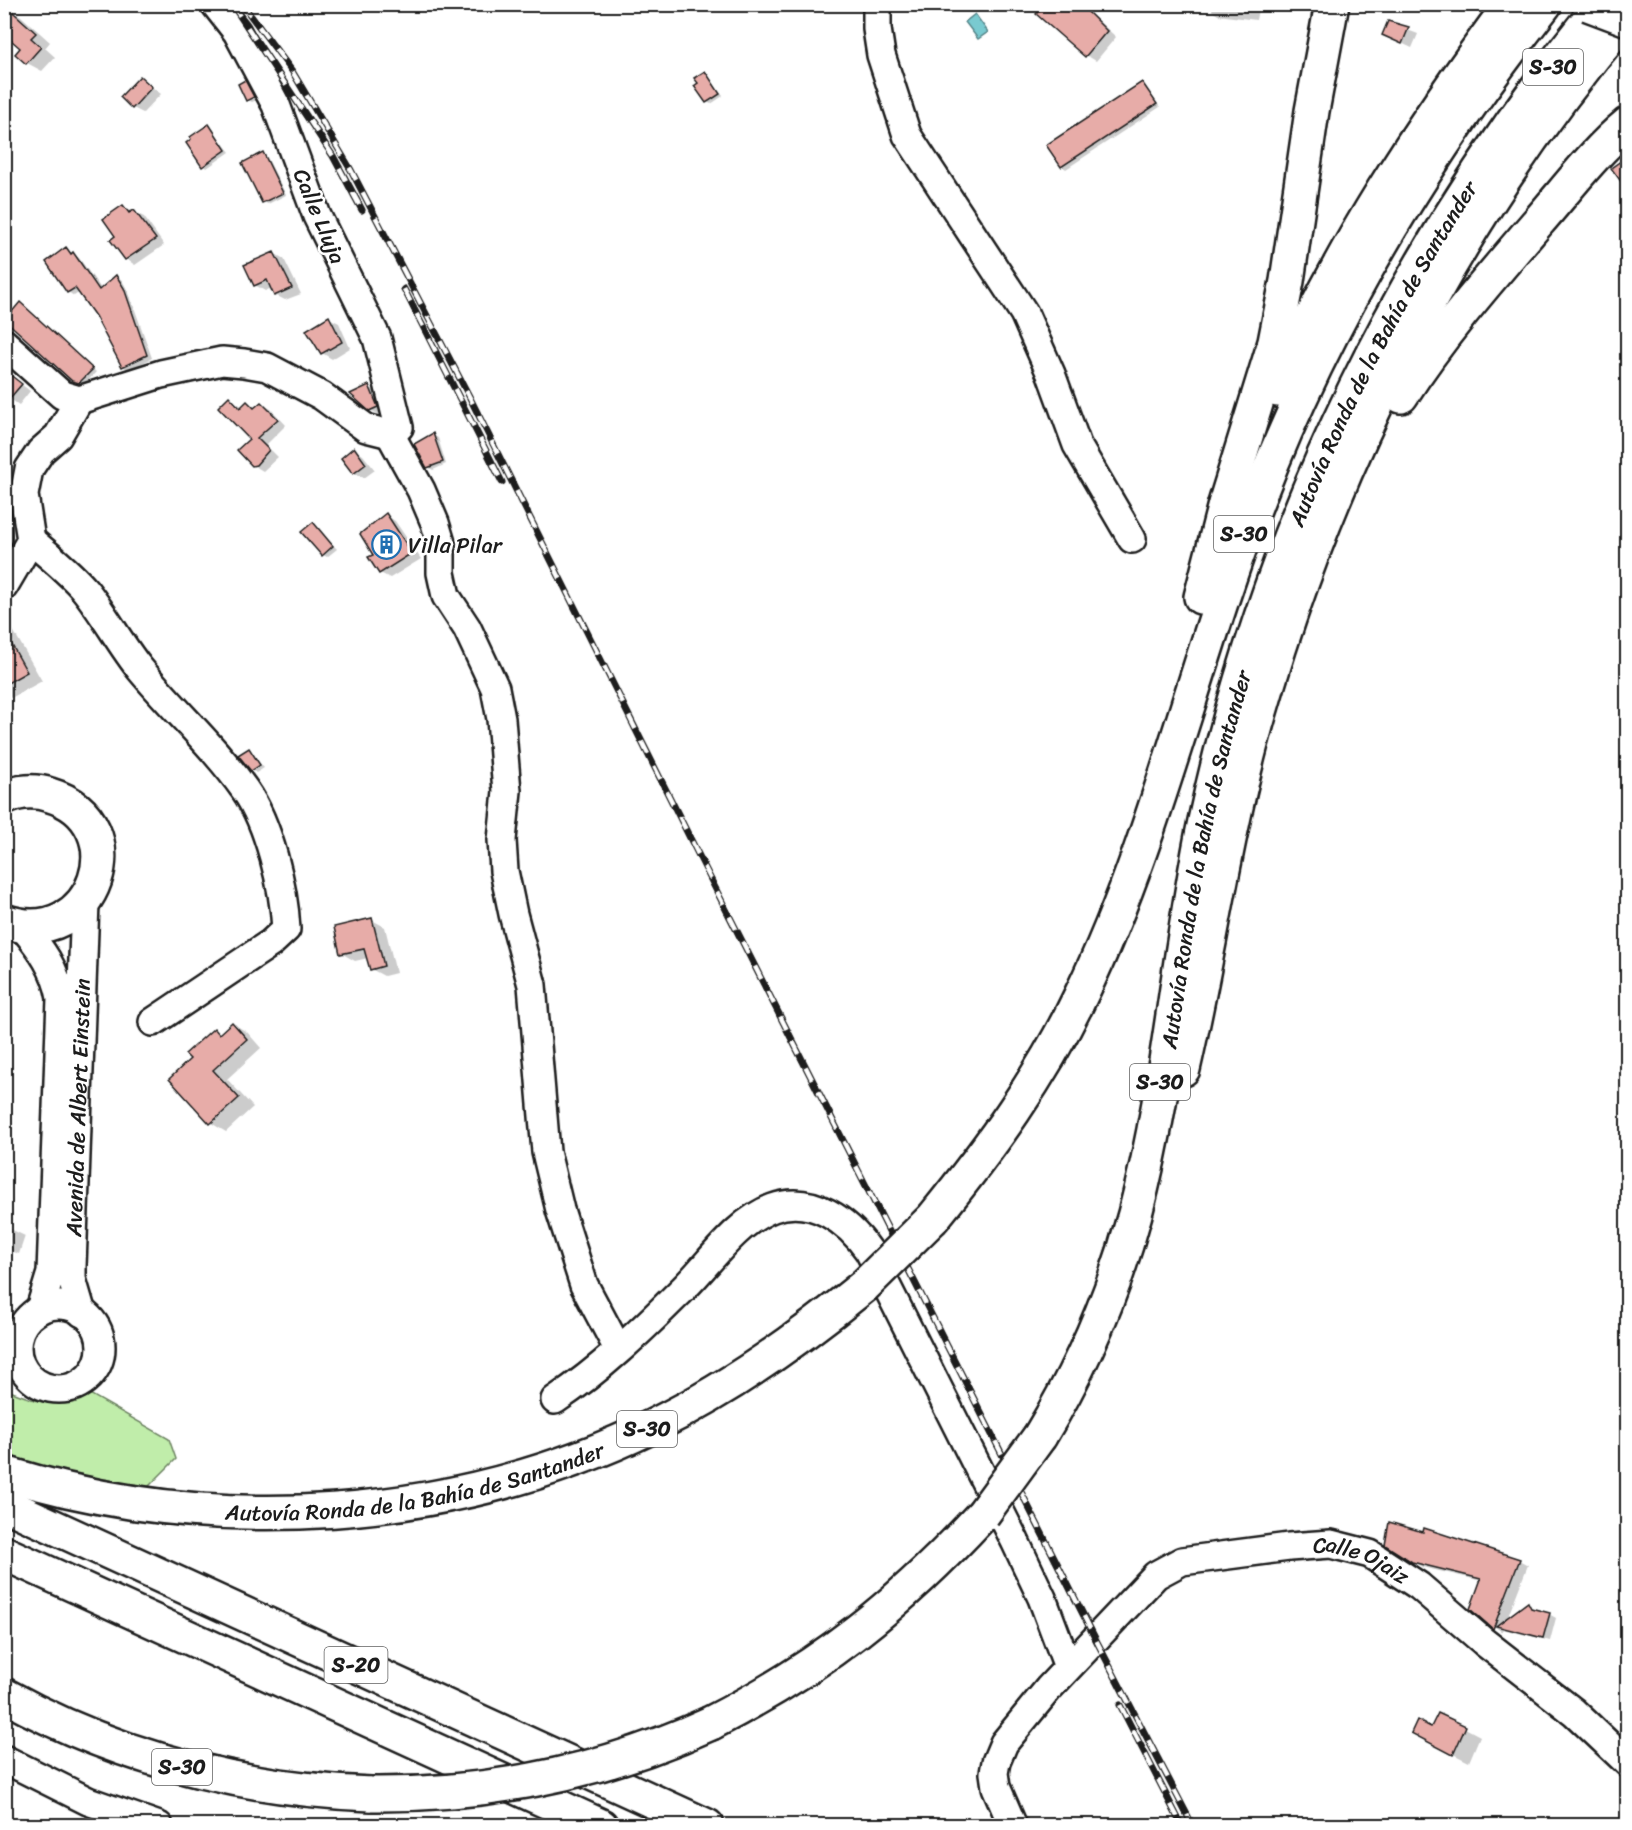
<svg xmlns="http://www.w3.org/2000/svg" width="1632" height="1830" font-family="Sriracha,sans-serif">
	<rect width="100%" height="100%" fill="#fff"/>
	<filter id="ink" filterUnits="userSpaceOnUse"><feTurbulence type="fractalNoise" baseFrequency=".0167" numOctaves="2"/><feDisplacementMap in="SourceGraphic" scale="12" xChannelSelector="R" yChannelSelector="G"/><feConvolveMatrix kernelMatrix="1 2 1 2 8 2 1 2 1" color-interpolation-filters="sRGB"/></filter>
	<g filter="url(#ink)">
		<path fill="#c0edaa" stroke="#6e8463" stroke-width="1.5" d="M5,1389C36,1402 58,1411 90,1394L169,1439L176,1459L145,1490L5,1460Z"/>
		<polygon fill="#79cad0" stroke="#548488" stroke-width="1.5" points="975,14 988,32 978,39 965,22"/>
		<g fill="#0003">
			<polygon points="1080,4 1116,37 1096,61 1086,55"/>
			<polygon points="1213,4 1259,4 1256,20 1218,15 1212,11"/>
			<polygon points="6,8 21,16 50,42 45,48 55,57 42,71 27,63"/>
			<polygon points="1389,23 1418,34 1412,48 1384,35"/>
			<polygon points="705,73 723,96 711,104 707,102 700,84"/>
			<polygon points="140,78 161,94 143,113 133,108"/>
			<polygon points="245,82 249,85 257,100 252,102 248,100"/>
			<polygon points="1142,84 1160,107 1066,169 1062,166"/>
			<polygon points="209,126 230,152 207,168 203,165"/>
			<polygon points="263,154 267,157 286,195 268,204 263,202"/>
			<polygon points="123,207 144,217 164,245 135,265 126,259 117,237"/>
			<polygon points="66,249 79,258 102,290 117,277 122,280 129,293 152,358 129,370 123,366 96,315 80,292 74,296 68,292 48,262"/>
			<polygon points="274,253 284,259 301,294 285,300 275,295 272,288 265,291 255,285"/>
			<polygon points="25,307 96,372 84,385 73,380"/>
			<polygon points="329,318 339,323 350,348 332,359 322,353"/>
			<polygon points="4,371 30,391 19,405 4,395"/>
			<polygon points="368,387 376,391 384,411 378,414 370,410"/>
			<polygon points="229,398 243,407 247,403 257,408 261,404 271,409 286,425 266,445 278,457 263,471 253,465 251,439"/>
			<polygon points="433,435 438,438 446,464 433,470 428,467"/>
			<polygon points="354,449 363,455 375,470 364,478 354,473"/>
			<polygon points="386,515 395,521 421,559 390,578 380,573 375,555"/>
			<polygon points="313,524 337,549 327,557 323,555"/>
			<polygon points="4,625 13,630 42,681 11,698 4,694"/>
			<polygon points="249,750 264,768 256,773 252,770"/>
			<polygon points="372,920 385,927 396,973 384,976 371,969 368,958 355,961 341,953"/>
			<polygon points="232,1023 247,1032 261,1048 227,1079 253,1107 226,1132 211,1123 193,1059 214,1030 221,1034"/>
			<polygon points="4,1226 25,1236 19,1254 4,1248"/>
			<polygon points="1519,1560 1528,1565 1507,1619 1528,1604 1536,1611 1549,1614 1556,1618 1550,1641 1503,1629 1502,1632 1472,1609 1482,1581 1422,1567 1413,1561"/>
			<polygon points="1465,1728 1480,1736 1469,1762 1427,1741 1432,1729"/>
		</g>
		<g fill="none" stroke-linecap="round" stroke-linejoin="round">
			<polyline stroke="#548488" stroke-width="5" points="466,1826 489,1822 495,1826"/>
		</g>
		<g fill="#e7aca8" stroke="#1c1c1c" stroke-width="1.5">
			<polygon points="4,4 36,33 31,38 41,47 26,64 15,54 20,48 4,34"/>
			<polygon points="1045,4 1080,4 1107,31 1085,57 1036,14"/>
			<polygon points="1388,21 1409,27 1402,44 1382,35"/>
			<polygon points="705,71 720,94 706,103 694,86 698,83 694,78"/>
			<polygon points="140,76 152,87 132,109 120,97"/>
			<polygon points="245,80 254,97 246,101 238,84"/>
			<polygon points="1142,82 1157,104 1061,167 1046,145"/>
			<polygon points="209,124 226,150 202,167 186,143 191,139 190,137"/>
			<polygon points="263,152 283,193 262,203 242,163"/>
			<polygon points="1628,156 1628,191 1611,168"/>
			<polygon points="123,205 129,213 134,210 156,239 125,260 110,240 115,236 103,219"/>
			<polygon points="66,247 71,254 73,252 99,290 116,275 124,288 147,355 122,367 95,316 75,288 67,293 46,262"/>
			<polygon points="274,252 292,288 274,296 267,280 254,286 244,265"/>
			<polygon points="20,302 93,369 79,383 72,381 5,320"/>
			<polygon points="329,316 342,342 321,354 306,330"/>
			<polygon points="4,370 22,384 4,405"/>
			<polygon points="369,385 378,407 369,411 350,394"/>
			<polygon points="229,396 240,408 247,401 254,408 261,402 278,419 257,438 269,450 256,465 252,466 237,450 249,439 218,407"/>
			<polygon points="433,433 443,462 427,468 414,444"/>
			<polygon points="354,447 366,464 353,474 341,458"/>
			<polygon points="386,513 412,553 379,574 368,557 373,555 360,534"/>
			<polygon points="313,522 333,546 322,556 301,532"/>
			<polygon points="4,631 27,672 4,685"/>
			<polygon points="249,748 260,765 251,771 238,755"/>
			<polygon points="372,918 384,966 370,970 364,949 340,954 334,927"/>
			<polygon points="232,1022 247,1039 213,1070 239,1098 210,1124 169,1079 190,1059 185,1054 214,1028 219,1034"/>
			<polygon points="1389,1522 1423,1532 1424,1528 1520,1559 1493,1629 1470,1609 1481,1579 1412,1562 1385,1545"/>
			<polygon points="1528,1602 1531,1608 1550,1613 1543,1638 1496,1626"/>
			<polygon points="1438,1713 1466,1726 1453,1755 1411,1733 1417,1720 1431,1727"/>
		</g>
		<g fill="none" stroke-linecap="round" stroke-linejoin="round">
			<defs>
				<g id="minor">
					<polyline points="877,4 877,29 881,55 907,135 1024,313 1051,374 1077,445 1132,539"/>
					<polyline points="4,343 62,395 79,400 161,374 222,361 244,363 267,367 322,396 366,428 390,434 399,427 377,338 317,216 276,105 237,32 215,4"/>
					<polyline points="390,434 421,490 435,523 441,543 441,573 446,596 467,628 495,688 501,719 507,791 502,840 504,871 513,914 532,985 546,1152 560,1210 584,1285 618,1349"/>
					<path d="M31,540C49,556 70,572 85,590C105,615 120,644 140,669C174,710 214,746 245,790C269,824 284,888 286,929L271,943L153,1022"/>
					<polyline points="4,586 31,540 24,495 29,469 41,451 58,436 79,400"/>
					<path d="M23,927C41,949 56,969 61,998L51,1273L40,1309"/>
					<circle cx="59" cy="1347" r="42"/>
					<path id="s1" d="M82,1313L72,1279V1267L85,902"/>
					<path d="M555,1400C600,1370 641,1331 679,1293C708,1266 735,1222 773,1208C812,1194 848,1221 869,1251L1015,1541L1042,1598L1068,1667"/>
					<polyline points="4,1759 88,1801 159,1826"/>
					<path id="s2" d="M1013,1826L996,1787L994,1773L996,1762L1004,1743L1049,1688L1156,1575L1182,1561L1289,1547L1331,1544L1370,1554L1419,1586L1484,1642L1574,1712L1628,1763"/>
				</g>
				<path id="major" d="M4,798C18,791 35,790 50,795C138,821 97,953 4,921"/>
				<g id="highway">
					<path d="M1278,390C1338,251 1421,125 1511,4"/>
					<path d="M1401,396C1441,334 1490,278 1538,222C1567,189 1594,152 1628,124"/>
					<polyline points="1201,597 1225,504 1275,342 1287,281 1312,111 1332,4"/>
					<path d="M1183,1069C1208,961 1223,851 1251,744C1322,480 1449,223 1628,15"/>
					<path d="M933,1218C990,1148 1042,1077 1081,995C1157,838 1195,660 1259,496C1327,319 1428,153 1545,4"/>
					<path id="s3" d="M1040,1436C1082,1367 1114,1292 1135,1214C1169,1086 1178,950 1205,821C1269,522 1408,241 1602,4"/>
					<path id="s4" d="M4,1473C215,1538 454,1523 653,1426C729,1389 798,1340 864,1286"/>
					<polyline points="4,1504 707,1826"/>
					<polyline points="4,1553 601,1826"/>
					<path d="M4,1695C118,1758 242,1789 371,1794"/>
					<path d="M711,1723C821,1667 899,1605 983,1514"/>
				</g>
			</defs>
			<use href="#minor" stroke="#1c1c1c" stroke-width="32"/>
			<use href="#major" stroke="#1c1c1c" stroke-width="38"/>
			<use href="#highway" stroke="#1c1c1c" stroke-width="38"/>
			<use href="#minor" stroke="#fff" stroke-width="27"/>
			<use href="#major" stroke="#fff" stroke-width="33"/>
			<use href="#highway" stroke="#fff" stroke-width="33"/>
			<defs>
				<g id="rail">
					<polyline points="232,4 333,156 362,210"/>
					<polyline points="242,4 292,71 351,170 469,396 701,860 1095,1638 1193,1826"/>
					<polyline points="404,289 502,482"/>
					<polyline points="1120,1705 1182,1826"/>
				</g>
			</defs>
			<use href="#rail" stroke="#1c1c1c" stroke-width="7"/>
			<use href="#rail" stroke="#fff" stroke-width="4.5" stroke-dasharray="14" stroke-linecap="butt"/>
			<defs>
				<g id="highway-bridge">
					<polyline points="1588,4 1628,19"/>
					<polyline points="864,1286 933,1218"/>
					<polyline points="983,1514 1040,1436"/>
					<path d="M371,1794C490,1795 602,1773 711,1723"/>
				</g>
			</defs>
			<use href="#highway-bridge" stroke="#1c1c1c" stroke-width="38" stroke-linecap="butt"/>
			<use href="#highway-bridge" stroke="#fff" stroke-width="33"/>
		</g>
	</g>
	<defs>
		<symbol id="building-ring" viewBox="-11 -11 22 22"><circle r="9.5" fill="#fff" stroke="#1f6fb2" stroke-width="1.5"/><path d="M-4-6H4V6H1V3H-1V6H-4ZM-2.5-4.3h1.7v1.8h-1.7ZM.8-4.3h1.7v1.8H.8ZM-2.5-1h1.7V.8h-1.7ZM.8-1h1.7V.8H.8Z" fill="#1f6fb2"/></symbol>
	</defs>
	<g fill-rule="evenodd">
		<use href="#building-ring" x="370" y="528" width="33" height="33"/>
	</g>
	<g text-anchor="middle" stroke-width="5" stroke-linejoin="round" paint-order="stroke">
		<g fill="#fff" stroke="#606060" stroke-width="1.5">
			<rect x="1523" y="49" width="60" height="36" rx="4.5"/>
			<rect x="1214" y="516" width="60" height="36" rx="4.5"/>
			<rect x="1130" y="1064" width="60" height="36" rx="4.5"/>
			<rect x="617" y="1411" width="60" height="36" rx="4.5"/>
			<rect x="324.5" y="1647" width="63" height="36" rx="4.5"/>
			<rect x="152" y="1749" width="60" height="36" rx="4.5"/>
		</g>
		<g font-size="21" font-weight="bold" fill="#1c1c1c">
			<text x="1553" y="74">S-30</text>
			<text x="1244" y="541">S-30</text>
			<text x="1160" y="1089">S-30</text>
			<text x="647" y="1436">S-30</text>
			<text x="356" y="1672">S-20</text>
			<text x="182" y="1774">S-30</text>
		</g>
		<g font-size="22" fill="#1c1c1c" stroke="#fff">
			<text transform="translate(320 216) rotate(67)" y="8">Calle Lluja</text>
			<text dy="8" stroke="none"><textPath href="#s3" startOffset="1144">Autovía Ronda de la Bahía de Santander</textPath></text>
			<text dy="8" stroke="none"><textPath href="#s3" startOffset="604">Autovía Ronda de la Bahía de Santander</textPath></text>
			<text dy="8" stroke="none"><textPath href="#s1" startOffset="207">Avenida de Albert Einstein</textPath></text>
			<text dy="8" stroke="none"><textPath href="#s4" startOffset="418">Autovía Ronda de la Bahía de Santander</textPath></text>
			<text dy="8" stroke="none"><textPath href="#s2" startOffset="528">Calle Ojaiz</textPath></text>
		</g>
		<g font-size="22" fill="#1c1c1c" stroke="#fff" text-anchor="start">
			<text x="408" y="553">Villa Pilar</text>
		</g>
	</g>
	<rect width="1632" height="1830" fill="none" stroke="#fff" stroke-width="24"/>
	<rect x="12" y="12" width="1608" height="1806" fill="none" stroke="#1c1c1c" stroke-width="2" filter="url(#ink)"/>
</svg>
